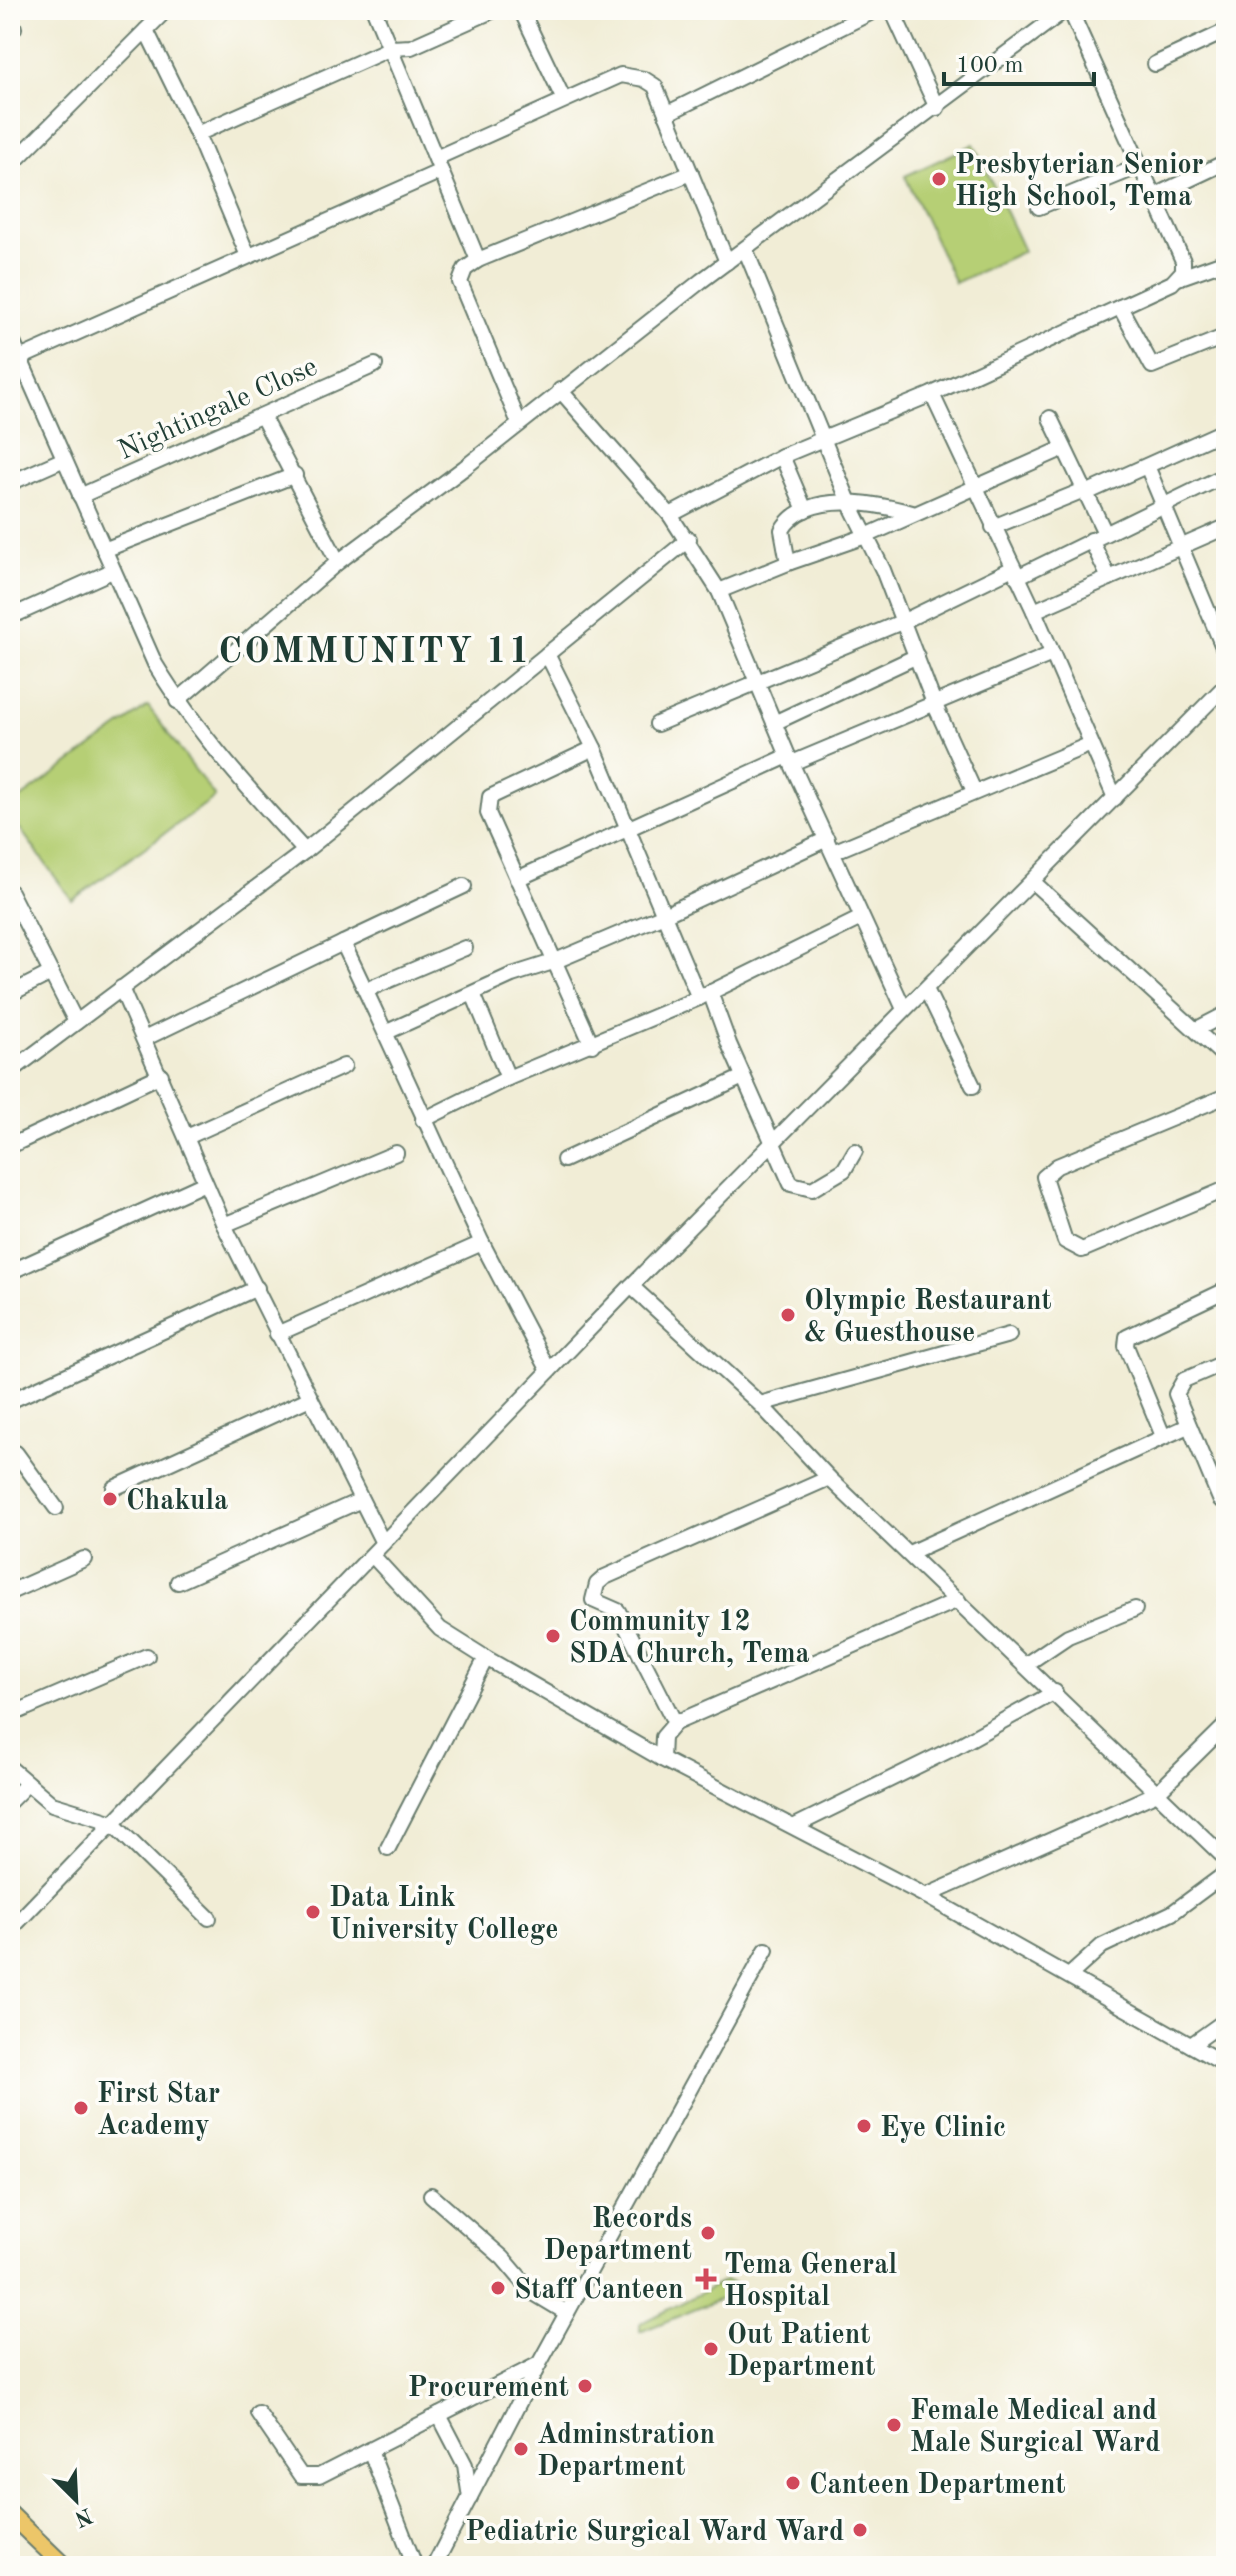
<svg xmlns="http://www.w3.org/2000/svg" width="1236" height="2576" font-family="'Old Standard TT',serif">
	<rect width="100%" height="100%" fill="#fdfcf7"/>
	<filter id="ink" filterUnits="userSpaceOnUse"><feTurbulence type="fractalNoise" baseFrequency=".0125" numOctaves="2"/><feDisplacementMap in="SourceGraphic" scale="16" xChannelSelector="R" yChannelSelector="G"/><feConvolveMatrix kernelMatrix="1 2 1 2 8 2 1 2 1" color-interpolation-filters="sRGB"/></filter>
	<filter id="wash" filterUnits="userSpaceOnUse"><feTurbulence type="fractalNoise" baseFrequency=".006" numOctaves="4" result="noise"/><feDisplacementMap in="SourceGraphic" scale="32" xChannelSelector="R" yChannelSelector="G"/><feGaussianBlur stdDeviation="1.8" result="paint"/><feColorMatrix in="noise" values="0 0 0 0 0 0 0 0 0 0 0 0 0 0 0 0 0 1.4 0 .05"/><feComposite in="paint" operator="in"/></filter>
	<g filter="url(#wash)">
		<rect width="100%" height="100%" fill="#f1edd6"/>
		<g fill="#b6cf75" stroke="#6a8654" stroke-width="2">
			<polygon points="974,144 1024,251 955,283 905,176"/>
			<polygon points="148,706 215,797 72,900 10,815 10,806"/>
			<polygon points="724,2281 734,2283 733,2294 640,2332 640,2324"/>
		</g>
	</g>
	<g filter="url(#ink)">
		<g fill="none" stroke-linecap="round" stroke-linejoin="round">
			<defs>
				<g id="minor">
					<polyline points="374,10 478,260 465,269 460,282 519,423"/>
					<polyline points="521,10 563,98"/>
					<polyline points="892,10 937,108"/>
					<polyline points="1070,10 1183,261 1183,271 1172,283 932,394 1034,611 1115,798"/>
					<polyline points="10,19 14,28"/>
					<polyline points="146,30 197,134 391,48 411,47 494,10"/>
					<polyline points="1155,64 1226,31"/>
					<polyline points="666,114 876,10"/>
					<polyline points="197,134 248,256"/>
					<polyline points="436,158 621,75 644,79 655,86 727,262"/>
					<polyline points="10,166 166,10"/>
					<polyline points="1154,196 1226,162"/>
					<polyline points="1039,207 1140,166"/>
					<polyline points="746,251 849,502 883,570 934,703 974,791"/>
					<polyline points="478,260 691,173"/>
					<polyline points="1178,278 1226,261"/>
					<polyline points="1120,307 1152,366 1226,336"/>
					<path d="M10,336L155,664C197,733 251,792 305,851"/>
					<polyline points="20,358 441,171"/>
					<polyline points="560,390 670,515 719,591 788,756 904,1009"/>
					<polyline points="262,416 338,562"/>
					<polyline points="1050,418 1105,533"/>
					<polyline points="782,456 805,510"/>
					<polyline points="1147,466 1226,654"/>
					<polyline points="10,483 62,460"/>
					<polyline points="1086,493 1226,430"/>
					<polyline points="80,496 375,365"/>
					<polyline points="670,515 782,456 932,394"/>
					<polyline points="993,527 1084,490"/>
					<polyline points="1091,540 1109,578"/>
					<polyline points="104,550 295,475"/>
					<polyline points="788,563 866,536 1064,448"/>
					<polyline points="1017,577 1226,475"/>
					<path d="M719,591L788,563L782,530C806,489 874,503 912,513"/>
					<polyline points="1034,611 1226,527"/>
					<polyline points="10,617 112,571"/>
					<polyline points="547,654 594,748 664,915 827,839"/>
					<polyline points="177,701 338,562 464,468 701,281 1065,10"/>
					<polyline points="774,723 917,656"/>
					<polyline points="657,724 904,621 1013,568"/>
					<polyline points="792,763 1052,654"/>
					<polyline points="833,852 1091,744"/>
					<polyline points="517,879 788,756"/>
					<polyline points="1033,882 1226,1058"/>
					<polyline points="10,892 76,1022"/>
					<polyline points="343,943 464,886"/>
					<polyline points="121,988 224,1225 383,1543"/>
					<polyline points="926,989 973,1086"/>
					<polyline points="366,990 465,948"/>
					<polyline points="710,992 729,1044 791,1184 812,1189 844,1170 855,1151"/>
					<polyline points="10,994 51,973"/>
					<polyline points="474,996 508,1078"/>
					<polyline points="1197,1029 1226,1014"/>
					<polyline points="387,1032 512,975 553,962 664,915 699,998"/>
					<path d="M146,1038L343,943C391,1043 435,1143 482,1243"/>
					<polyline points="592,1045 488,813 490,797 594,748"/>
					<polyline points="10,1072 305,851 689,539"/>
					<polyline points="1226,1096 1057,1166 1044,1177 1065,1241 1082,1250 1226,1189"/>
					<polyline points="423,1120 508,1078 699,998 861,918"/>
					<polyline points="187,1137 344,1066"/>
					<polyline points="10,1146 161,1075"/>
					<polyline points="564,1160 743,1077"/>
					<polyline points="224,1225 396,1153"/>
					<polyline points="10,1272 205,1183"/>
					<polyline points="631,1286 760,1404 829,1478 1226,1859"/>
					<polyline points="277,1334 482,1243 549,1371"/>
					<polyline points="1226,1362 1184,1380 1176,1394 1220,1499 1226,1499"/>
					<polyline points="10,1401 257,1288"/>
					<polyline points="760,1404 1009,1335"/>
					<polyline points="1163,1436 1126,1346 1127,1337 1226,1290"/>
					<polyline points="16,1453 56,1508"/>
					<polyline points="114,1488 308,1399"/>
					<polyline points="909,1553 1188,1426"/>
					<polyline points="373,1556 440,1629 486,1658 662,1759 926,1896 1226,2065"/>
					<polyline points="178,1582 361,1500"/>
					<polyline points="10,1592 84,1559"/>
					<polyline points="1025,1665 1068,1636 1135,1609"/>
					<polyline points="10,1715 147,1656"/>
					<polyline points="675,1723 618,1611 593,1600 597,1584 605,1577 829,1478"/>
					<polyline points="662,1759 663,1737 675,1723 958,1600"/>
					<polyline points="10,1768 52,1804 111,1822 209,1918"/>
					<polyline points="10,1801 27,1784"/>
					<polyline points="795,1826 956,1747 1055,1692"/>
					<polyline points="388,1848 486,1658"/>
					<polyline points="926,1896 1157,1793 1226,1725"/>
					<polyline points="10,1930 631,1286 1226,685"/>
					<polyline points="1069,1976 1102,1946 1172,1913 1226,1873"/>
					<polyline points="1191,2045 1226,2020"/>
					<polyline points="431,2195 503,2258 532,2292 567,2313"/>
					<polyline points="258,2413 301,2476 319,2476 539,2364"/>
					<polyline points="439,2415 465,2465 470,2498"/>
					<polyline points="370,2450 415,2566"/>
					<polyline points="434,2566 539,2364 766,1950"/>
				</g>
				<polyline id="major" points="10,2514 64,2566"/>
			</defs>
			<use href="#minor" stroke="#687b6d" stroke-width="18"/>
			<use href="#major" stroke="#687b6d" stroke-width="20"/>
			<use href="#minor" stroke="#fff" stroke-width="14"/>
			<use href="#major" stroke="#ecc669" stroke-width="16"/>
		</g>
	</g>
	<g fill="#d1495b" stroke="#fdfcf7" stroke-width="3">
		<circle cx="939" cy="179" r="8"/>
		<circle cx="788" cy="1315" r="8"/>
		<circle cx="110" cy="1499" r="8"/>
		<circle cx="553" cy="1636" r="8"/>
		<circle cx="313" cy="1912" r="8"/>
		<circle cx="81" cy="2108" r="8"/>
		<circle cx="864" cy="2126" r="8"/>
		<circle cx="708" cy="2233" r="8"/>
		<path d="M702 2267h8v8h8v8h-8v8h-8v-8h-8v-8h8z"/>
		<circle cx="498" cy="2288" r="8"/>
		<circle cx="711" cy="2349" r="8"/>
		<circle cx="585" cy="2386" r="8"/>
		<circle cx="894" cy="2425" r="8"/>
		<circle cx="521" cy="2449" r="8"/>
		<circle cx="793" cy="2483" r="8"/>
		<circle cx="860" cy="2530" r="8"/>
	</g>
	<g text-anchor="middle" stroke-width="7" stroke-linejoin="round" paint-order="stroke">
		<g font-size="28" font-weight="bold" fill="#1f3d34" stroke="#fdfcf7" text-anchor="start">
			<text x="955" y="173">Presbyterian Senior<tspan x="955" dy="32">High School, Tema</tspan></text>
			<text x="804" y="1309">Olympic Restaurant<tspan x="804" dy="32">&amp; Guesthouse</tspan></text>
			<text x="126" y="1509">Chakula</text>
			<text x="569" y="1630">Community 12<tspan x="569" dy="32">SDA Church, Tema</tspan></text>
			<text x="329" y="1906">Data Link<tspan x="329" dy="32">University College</tspan></text>
			<text x="97" y="2102">First Star<tspan x="97" dy="32">Academy</tspan></text>
			<text x="880" y="2136">Eye Clinic</text>
			<text x="692" y="2227" text-anchor="end">Records<tspan x="692" dy="32">Department</tspan></text>
			<text x="724" y="2273">Tema General<tspan x="724" dy="32">Hospital</tspan></text>
			<text x="514" y="2298">Staff Canteen</text>
			<text x="727" y="2343">Out Patient<tspan x="727" dy="32">Department</tspan></text>
			<text x="569" y="2396" text-anchor="end">Procurement</text>
			<text x="910" y="2419">Female Medical and<tspan x="910" dy="32">Male Surgical Ward</tspan></text>
			<text x="537" y="2443">Adminstration<tspan x="537" dy="32">Department</tspan></text>
			<text x="809" y="2493">Canteen Department</text>
			<text x="844" y="2540" text-anchor="end">Pediatric Surgical Ward Ward</text>
		</g>
		<g font-size="28" fill="#1f3d34" stroke="#fdfcf7">
			<text transform="translate(217 407) rotate(-24)" y="10">Nightingale Close</text>
		</g>
		<g font-size="36" font-weight="bold" letter-spacing="2" fill="#1f3d34" stroke="#fdfcf7">
			<text x="375" y="662">COMMUNITY 11</text>
		</g>
	</g>
	<rect width="1236" height="2576" fill="none" stroke="#fdfcf7" stroke-width="40"/>
	<g transform="translate(76 2500) rotate(156)" stroke="#fdfcf7" stroke-width="6" paint-order="stroke">
	<path d="M0-6L14 30L0 20L-14 30Z" fill="#1f3d34"/>
	<text y="-12" font-size="22" font-weight="bold" text-anchor="middle" fill="#1f3d34">N</text>
	</g>
	<path d="M944 72v12h150v-12" fill="none" stroke="#1f3d34" stroke-width="4"/>
	<text x="956" y="72" font-size="24" fill="#1f3d34" stroke="#fdfcf7" stroke-width="6" paint-order="stroke">100 m</text>
</svg>
